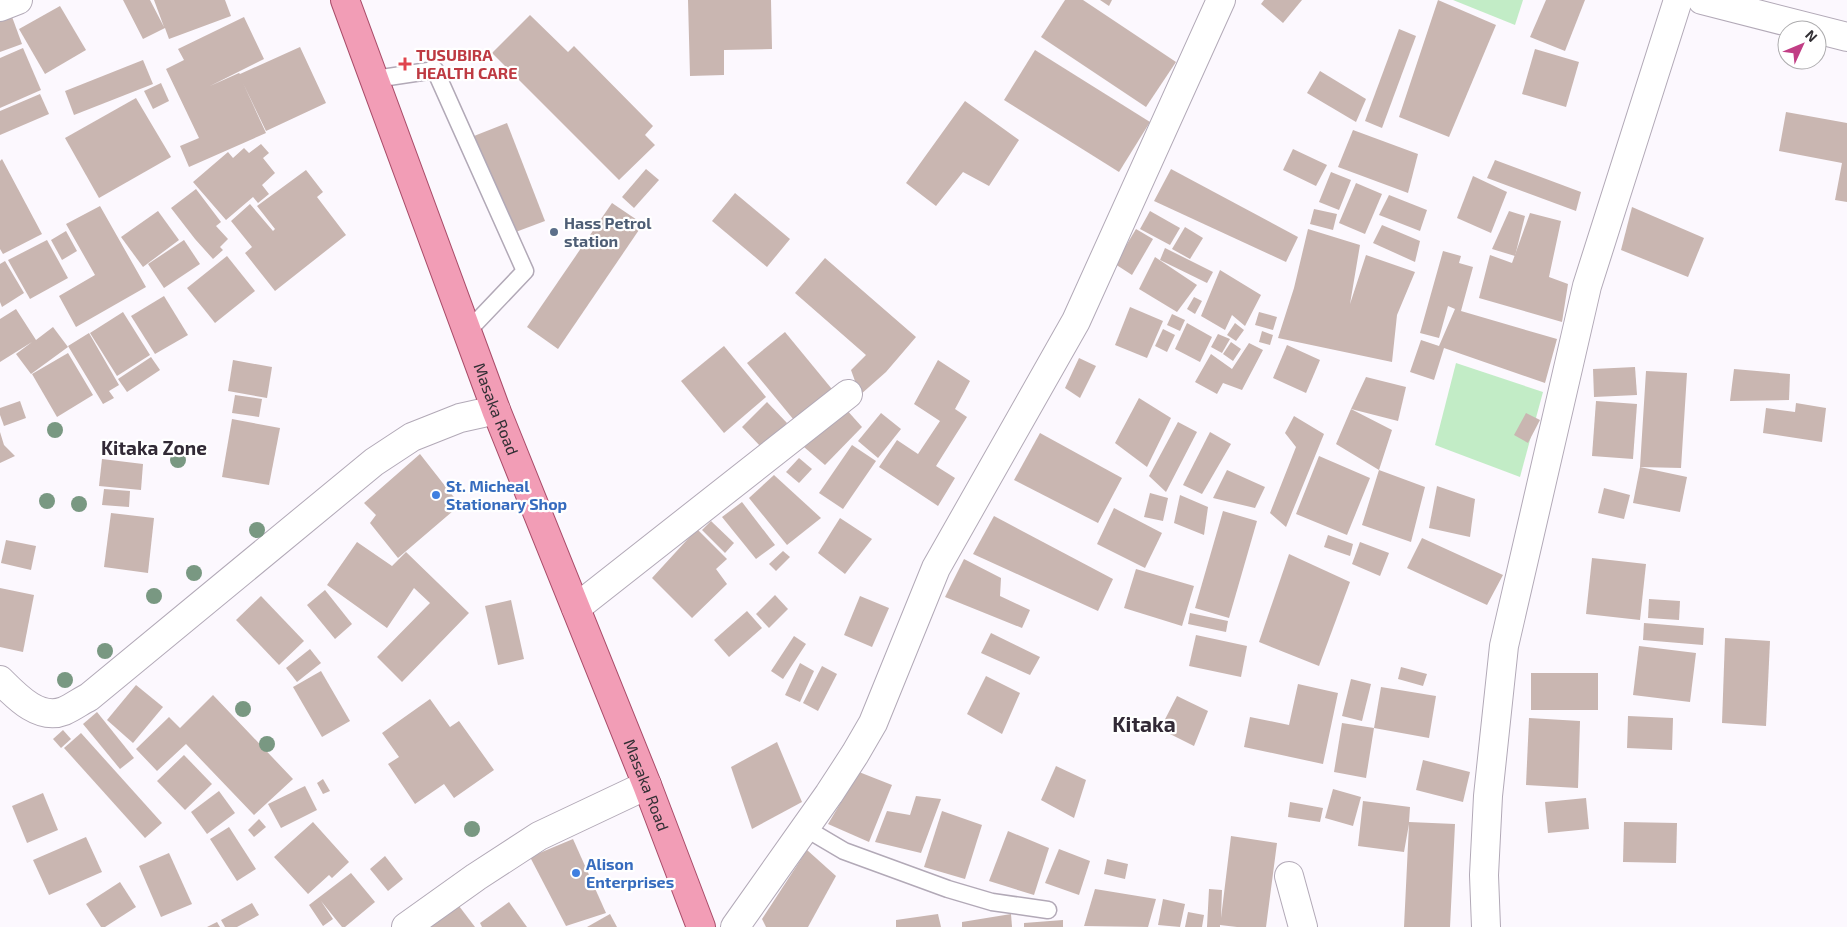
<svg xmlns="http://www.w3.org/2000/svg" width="1847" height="927" font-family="'Exo 2',sans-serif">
	<rect width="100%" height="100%" fill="#fcf8fe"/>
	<g fill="#c2ecc6">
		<polygon points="1453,0 1523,0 1515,25"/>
		<polygon points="1456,363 1543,392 1520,477 1435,445"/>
	</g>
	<g fill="#c9b6b1">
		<polygon points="123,0 150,0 164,27 154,0 225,0 231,16 169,39 165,28 143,39"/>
		<polygon points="688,0 771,0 772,49 724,50 724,75 690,76"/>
		<polygon points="1065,0 1083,0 1176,62 1146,107 1041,37"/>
		<polygon points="1100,0 1112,0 1109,6"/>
		<polygon points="1264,0 1302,0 1283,23 1261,4"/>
		<polygon points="1438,0 1496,25 1449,137 1399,117"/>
		<polygon points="1546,0 1585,0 1565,51 1530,37"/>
		<polygon points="60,6 86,50 45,74 19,29"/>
		<polygon points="11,14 22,44 0,52 0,18"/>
		<polygon points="530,15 568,52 574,46 653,126 645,135 655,145 619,180 492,53"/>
		<polygon points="244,17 264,59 210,86 239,73 240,74 300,47 326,103 266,131 243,83 266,133 189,167 180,146 199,138 166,69 184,60 178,49"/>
		<polygon points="1399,29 1416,36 1382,128 1365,121"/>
		<polygon points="23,48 41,90 0,108 0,58"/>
		<polygon points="1535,49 1579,62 1566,107 1522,94"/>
		<polygon points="1035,50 1150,122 1119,172 1004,100"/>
		<polygon points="143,60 153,84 74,115 65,91"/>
		<polygon points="1320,71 1366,99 1356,122 1307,93"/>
		<polygon points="161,83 169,101 153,109 144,91"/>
		<polygon points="40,94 49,114 0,135 0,111"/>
		<polygon points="136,98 171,157 99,198 65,138"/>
		<polygon points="965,101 1019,140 989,186 963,172 936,206 906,183"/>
		<polygon points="1786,112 1847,123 1847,202 1835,200 1842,163 1779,151"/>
		<polygon points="507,123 545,221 513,233 474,136"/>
		<polygon points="1353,130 1418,154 1408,193 1338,167"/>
		<polygon points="261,144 269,153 263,158 275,173 262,185 269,194 258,203 253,197 226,220 193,182 228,152 233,158 244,148 249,153"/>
		<polygon points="1293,149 1327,165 1316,186 1283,170"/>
		<polygon points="2,159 42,234 3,254 0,249 0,161"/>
		<polygon points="1495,160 1581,192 1576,211 1487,178"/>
		<polygon points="646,169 659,180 634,208 622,197"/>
		<polygon points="1171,169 1298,237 1286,262 1154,201"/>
		<polygon points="306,170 323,192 317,197 346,235 275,291 245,253 252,247 231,221 250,204 273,231 275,229 257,206"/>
		<polygon points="1331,172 1351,180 1339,210 1319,202"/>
		<polygon points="1473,176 1507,192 1491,233 1457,218"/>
		<polygon points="1356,183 1382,194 1365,234 1339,223"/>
		<polygon points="196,189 221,222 216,226 228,239 220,247 223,250 213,259 195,239 171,208"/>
		<polygon points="735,193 790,239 767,267 712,221"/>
		<polygon points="1389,195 1427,210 1420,231 1379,215"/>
		<polygon points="612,203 643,224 558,349 527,327"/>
		<polygon points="100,206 146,287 76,327 59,296 95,275 66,224"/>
		<polygon points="1632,207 1704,238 1688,277 1621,250"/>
		<polygon points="1314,209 1337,214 1333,230 1310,224"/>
		<polygon points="158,211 179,240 143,267 121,237"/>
		<polygon points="1150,211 1180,228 1170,245 1140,229"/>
		<polygon points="1509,211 1525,216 1515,256 1492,249"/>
		<polygon points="1530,213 1561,221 1549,277 1568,284 1562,322 1479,298 1490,255 1512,263"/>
		<polygon points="1382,225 1420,241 1415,262 1373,243"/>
		<polygon points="1185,227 1203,238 1190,259 1172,249"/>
		<polygon points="1136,229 1153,239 1132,275 1115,264"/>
		<polygon points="1308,229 1360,245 1350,304 1366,255 1415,272 1397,315 1392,362 1278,338 1294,288"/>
		<polygon points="66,231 77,251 62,260 51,240"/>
		<polygon points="47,240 68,278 30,299 8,260"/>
		<polygon points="184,240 200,264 164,288 148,264"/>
		<polygon points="1165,248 1213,272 1207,283 1160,260"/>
		<polygon points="1443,251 1461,256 1459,263 1473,267 1461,311 1557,339 1545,383 1444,348 1434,380 1410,372 1421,340 1439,346 1455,309 1448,306 1439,338 1420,333"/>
		<polygon points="227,256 255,291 215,323 187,288"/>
		<polygon points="1155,257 1197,285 1177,312 1139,289"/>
		<polygon points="825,258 916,337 886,372 860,395 851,370 866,355 795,293"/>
		<polygon points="5,261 24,293 2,307 0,302 0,264"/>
		<polygon points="1220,270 1261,295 1245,326 1232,315 1225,330 1201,316"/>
		<polygon points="164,296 188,335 155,354 131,316"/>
		<polygon points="1194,297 1202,301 1195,314 1187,309"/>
		<polygon points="1130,307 1163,321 1147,358 1115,345"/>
		<polygon points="16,309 36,340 53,327 68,347 31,374 16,354 32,342 0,362 0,319"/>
		<polygon points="123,312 150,355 117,376 90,333"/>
		<polygon points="1259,312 1277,317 1273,330 1255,325"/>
		<polygon points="1172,314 1185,320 1180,331 1167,325"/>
		<polygon points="1187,323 1212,337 1200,362 1175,349"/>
		<polygon points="1235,323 1244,330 1236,341 1227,335"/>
		<polygon points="1163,329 1175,335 1167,352 1155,346"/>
		<polygon points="1262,331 1273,335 1270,345 1259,342"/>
		<polygon points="785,332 836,394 798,425 747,363"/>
		<polygon points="89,333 119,385 109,391 114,398 103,404 68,346"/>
		<polygon points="1218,334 1230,339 1222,353 1211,347"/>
		<polygon points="1231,342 1241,349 1233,361 1223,354"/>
		<polygon points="1249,343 1263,350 1242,390 1223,383 1217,394 1195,382 1211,354 1232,369"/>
		<polygon points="1287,345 1320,360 1306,393 1273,378"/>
		<polygon points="724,346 766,397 724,433 681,381"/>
		<polygon points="68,353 93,395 57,417 32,374"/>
		<polygon points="151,357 160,370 127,392 118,379"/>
		<polygon points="1079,358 1096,366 1080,398 1065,388"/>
		<polygon points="233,360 272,367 267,398 228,391"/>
		<polygon points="938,360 970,381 955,409 967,417 936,466 955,478 938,506 879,467 897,440 918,454 940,421 914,404"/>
		<polygon points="1635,367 1637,395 1594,397 1593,369"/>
		<polygon points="1734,369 1790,374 1789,400 1730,401"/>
		<polygon points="1646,371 1687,373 1681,468 1640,467"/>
		<polygon points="1366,377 1406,387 1398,421 1351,409"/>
		<polygon points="235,395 262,399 259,417 232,413"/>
		<polygon points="1139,398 1171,418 1147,467 1115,443"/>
		<polygon points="20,401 26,418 4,426 0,415 0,408"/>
		<polygon points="1596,401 1637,404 1633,459 1592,456"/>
		<polygon points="767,402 787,423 762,448 742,427"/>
		<polygon points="1796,403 1826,408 1822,442 1763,433 1766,408 1795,412"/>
		<polygon points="845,408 862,427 825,465 804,447"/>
		<polygon points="1351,409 1392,430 1379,470 1425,487 1411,542 1362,525 1379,470 1336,444"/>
		<polygon points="881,413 901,429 878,458 858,441"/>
		<polygon points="1526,413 1540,420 1528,443 1514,435"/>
		<polygon points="1294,416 1324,434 1286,527 1270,513 1296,447 1285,433"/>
		<polygon points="232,419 280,428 269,485 222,477"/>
		<polygon points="1178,422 1197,432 1166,492 1149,476"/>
		<polygon points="0,432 4,445 15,456 0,463"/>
		<polygon points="1210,432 1231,444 1202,494 1183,485"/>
		<polygon points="1040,433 1122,478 1098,523 1014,480"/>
		<polygon points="852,445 876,461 843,509 819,493"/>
		<polygon points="420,454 460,505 398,558 370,523 376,515 364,503"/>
		<polygon points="1319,456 1370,478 1347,535 1296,514"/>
		<polygon points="799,458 812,469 799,483 786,472"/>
		<polygon points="102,459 143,464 141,490 99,486"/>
		<polygon points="1640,467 1687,477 1680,512 1633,503"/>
		<polygon points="1227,470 1265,487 1255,508 1213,498"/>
		<polygon points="774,475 821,518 787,545 749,498"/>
		<polygon points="1437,486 1475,499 1470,537 1429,528"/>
		<polygon points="1604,488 1630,495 1624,519 1598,513"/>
		<polygon points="104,489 130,491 129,507 102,505"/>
		<polygon points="1150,493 1168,498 1163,521 1144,517"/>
		<polygon points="1180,495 1208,507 1204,535 1174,523"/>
		<polygon points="742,502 775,545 756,559 722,517"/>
		<polygon points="1114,508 1162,533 1145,568 1097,544"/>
		<polygon points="1223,511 1257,521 1229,618 1195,608"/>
		<polygon points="111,513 154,518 148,573 104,567"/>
		<polygon points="994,516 1113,579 1098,611 973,554"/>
		<polygon points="840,518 872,539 845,574 818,553"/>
		<polygon points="711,521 734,543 725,553 702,530"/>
		<polygon points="697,529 727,559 716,569 727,584 692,618 652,578"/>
		<polygon points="1328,535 1353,544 1350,556 1324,547"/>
		<polygon points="1422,538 1503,575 1487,605 1407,568"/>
		<polygon points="6,540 36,546 31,570 1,563"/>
		<polygon points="357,542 392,566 406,552 469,613 402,682 377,657 430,603 414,588 387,628 327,585"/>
		<polygon points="1360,542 1389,553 1380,576 1352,564"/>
		<polygon points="783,551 790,557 776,571 769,564"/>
		<polygon points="1289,554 1350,582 1319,666 1259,642"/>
		<polygon points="1592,558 1646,564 1640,620 1586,614"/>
		<polygon points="964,559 1001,578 1000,596 1030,610 1022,628 945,597"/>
		<polygon points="1136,569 1194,586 1182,626 1124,608"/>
		<polygon points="0,588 34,595 23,652 0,647"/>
		<polygon points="325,590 352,624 335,639 307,605"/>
		<polygon points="775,595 788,609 769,628 756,614"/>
		<polygon points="261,596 304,641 279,665 236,620"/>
		<polygon points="860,596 889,608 872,647 844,635"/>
		<polygon points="1649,599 1680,601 1679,620 1648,618"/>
		<polygon points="511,600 524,659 498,665 485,606"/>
		<polygon points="747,611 762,628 729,657 714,640"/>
		<polygon points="1190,613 1228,621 1226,632 1188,624"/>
		<polygon points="1644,623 1704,628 1703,645 1643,640"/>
		<polygon points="991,633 1040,657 1030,675 981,653"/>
		<polygon points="1196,635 1247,646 1241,677 1189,666"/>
		<polygon points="794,636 806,644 783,679 771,671"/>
		<polygon points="1725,638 1770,641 1766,726 1722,723"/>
		<polygon points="1639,646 1696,653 1690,702 1633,695"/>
		<polygon points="310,649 321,663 297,682 286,668"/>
		<polygon points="800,663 814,671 800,702 785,695"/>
		<polygon points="822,666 837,674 818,711 803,703"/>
		<polygon points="1401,667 1427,674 1423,686 1398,679"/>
		<polygon points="321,671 350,721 322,737 293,687"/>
		<rect x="1531" y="673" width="67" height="37"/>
		<polygon points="986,676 1020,693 1002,734 967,714"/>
		<polygon points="1351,679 1371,684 1362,721 1342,716"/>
		<polygon points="1298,684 1338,693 1323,764 1244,747 1250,717 1289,725"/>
		<polygon points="136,685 163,707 133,743 107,720"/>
		<polygon points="1381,687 1436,696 1429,738 1374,728"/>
		<polygon points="213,695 293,779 254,815 186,744 157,771 136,749 169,717 180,728"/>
		<polygon points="1177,696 1208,711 1194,746 1160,729"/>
		<polygon points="430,699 450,727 459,721 494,770 454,798 444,784 415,804 388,764 399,757 382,733"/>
		<polygon points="97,712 134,758 120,769 83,724"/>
		<polygon points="1628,716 1673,718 1672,750 1627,748"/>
		<polygon points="1529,718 1580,721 1578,788 1526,785"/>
		<polygon points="1342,723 1374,728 1366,778 1334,772"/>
		<polygon points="63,730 71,739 61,748 53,739"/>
		<polygon points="81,733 162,823 145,838 64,748"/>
		<polygon points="777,742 802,802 752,829 731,767"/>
		<polygon points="184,755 212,784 185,810 157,781"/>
		<polygon points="1423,760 1470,772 1463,802 1416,790"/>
		<polygon points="1056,766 1086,780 1074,818 1041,800"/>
		<polygon points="859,772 892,785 869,842 828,824"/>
		<polygon points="323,779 330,791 323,794 317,783"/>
		<polygon points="305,786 317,810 281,828 268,804"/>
		<polygon points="1333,789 1361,797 1353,826 1325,818"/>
		<polygon points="219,791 235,813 207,834 191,812"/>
		<polygon points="43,793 58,830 27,843 12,806"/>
		<polygon points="916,796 941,799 921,853 875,842 887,811 910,815"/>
		<polygon points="1586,798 1589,829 1548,833 1545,802"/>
		<polygon points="1363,801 1410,807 1409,822 1455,824 1450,927 1404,927 1409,824 1404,852 1358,846"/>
		<polygon points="1290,802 1323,808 1320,822 1288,817"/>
		<polygon points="942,811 982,825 965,879 924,867"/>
		<polygon points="259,819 266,827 254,837 248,830"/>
		<polygon points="313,822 349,862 332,878 329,875 308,894 274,857"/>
		<polygon points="1624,822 1677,823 1676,863 1623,862"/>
		<polygon points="229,827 256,869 237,881 210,839"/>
		<polygon points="1008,831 1049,848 1034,895 989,881"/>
		<polygon points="1231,836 1277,843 1266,927 1237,927 1220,925 1220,927 1207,927 1209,889 1222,890 1221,918"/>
		<polygon points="86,837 102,872 49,895 33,860"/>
		<polygon points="573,839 606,913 566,926 530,857"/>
		<polygon points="1059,849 1090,861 1079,895 1045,883"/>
		<polygon points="807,850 836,876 808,927 766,927 762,919"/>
		<polygon points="169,853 192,904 161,917 139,866"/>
		<polygon points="385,856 403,879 388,891 370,869"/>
		<polygon points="1107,859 1128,864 1125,879 1104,874"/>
		<polygon points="351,873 375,902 345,927 342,927 321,901 333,919 323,926 309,905"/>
		<polygon points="120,882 136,907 105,927 101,927 86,904"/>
		<polygon points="1095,889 1156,899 1148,927 1084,926"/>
		<polygon points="1163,899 1185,904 1180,927 1158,925"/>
		<polygon points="509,902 527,927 482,927 480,923"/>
		<polygon points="252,903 259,915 237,927 225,927 221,920"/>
		<polygon points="459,906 475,927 430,927"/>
		<polygon points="1188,912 1204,915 1202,927 1185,927"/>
		<polygon points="610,914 617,927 587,927"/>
		<polygon points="938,914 941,927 896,927 896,920"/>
		<polygon points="1011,914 1012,927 962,927 962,922"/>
		<polygon points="1063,920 1063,927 1024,927 1024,923"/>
		<polygon points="217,922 220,927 207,927"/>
	</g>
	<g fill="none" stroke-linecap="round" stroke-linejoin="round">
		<defs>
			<g id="lane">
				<polyline points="375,79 435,70 525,271 467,332"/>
				<polyline points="805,828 844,851 948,889 992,902 1048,910"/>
			</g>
			<g id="street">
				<polyline points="1702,0 1847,37"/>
				<polyline points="0,7 18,0"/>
				<polyline points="576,608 848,394"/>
				<path d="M0,680C16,696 39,721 64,711C73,707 81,701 89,697L374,462L412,437L460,418L496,410"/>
				<polyline points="1289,876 1303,927"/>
				<polyline points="406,927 476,877 539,836 647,785"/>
				<polyline points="735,927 829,794 855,754 873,723 936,568 1076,321 1221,0"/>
				<polyline points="1486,927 1484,875 1488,796 1504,646 1587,286 1678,0"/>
			</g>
			<g id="primary">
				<path id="s1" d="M345,0L496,410L647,785L701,927"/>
			</g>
		</defs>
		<use href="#lane" stroke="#b2a9b7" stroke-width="19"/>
		<use href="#street" stroke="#b2a9b7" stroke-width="30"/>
		<use href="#primary" stroke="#a94c69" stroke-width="30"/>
		<use href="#lane" stroke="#fff" stroke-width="16"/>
		<use href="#street" stroke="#fff" stroke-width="28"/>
		<use href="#primary" stroke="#f29db6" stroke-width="28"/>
	</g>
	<g fill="#799882">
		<circle cx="55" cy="430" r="8"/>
		<circle cx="178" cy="460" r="8"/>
		<circle cx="47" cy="501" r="8"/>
		<circle cx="79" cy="504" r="8"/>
		<circle cx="257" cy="530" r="8"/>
		<circle cx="194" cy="573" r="8"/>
		<circle cx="154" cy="596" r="8"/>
		<circle cx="105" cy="651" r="8"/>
		<circle cx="65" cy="680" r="8"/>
		<circle cx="243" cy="709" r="8"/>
		<circle cx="267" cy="744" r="8"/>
		<circle cx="472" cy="829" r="8"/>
	</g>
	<path fill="#e0444e" stroke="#fff" stroke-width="2" d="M402.5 56.5h5v5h5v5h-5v5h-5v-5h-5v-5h5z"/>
	<circle fill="#5c6f8a" stroke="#fff" stroke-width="2" cx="554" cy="232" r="5"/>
	<g fill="#3f7fe0" stroke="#fff" stroke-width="2">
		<circle cx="436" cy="495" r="5"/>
		<circle cx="576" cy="873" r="5"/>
	</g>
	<g text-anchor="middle" stroke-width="4.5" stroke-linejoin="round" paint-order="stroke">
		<g font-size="16" font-weight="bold" fill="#be3a42" stroke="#fff" text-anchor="start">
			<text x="416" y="61">TUSUBIRA<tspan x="416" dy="18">HEALTH CARE</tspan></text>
		</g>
		<g font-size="16" font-weight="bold" fill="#4e5e75" stroke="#fff" text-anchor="start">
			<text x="564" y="229">Hass Petrol<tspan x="564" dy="18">station</tspan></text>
		</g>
		<g font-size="16" fill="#322f34" stroke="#fff">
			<text dy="6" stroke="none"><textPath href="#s1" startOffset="436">Masaka Road</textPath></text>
			<text dy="6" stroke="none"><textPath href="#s1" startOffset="841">Masaka Road</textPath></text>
		</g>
		<g font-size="16" font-weight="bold" fill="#366cbe" stroke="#fff" text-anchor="start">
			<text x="446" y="492">St. Micheal<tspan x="446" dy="18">Stationary Shop</tspan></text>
			<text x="586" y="870">Alison<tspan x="586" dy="18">Enterprises</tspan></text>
		</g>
		<g font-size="19" font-weight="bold" fill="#322a36" stroke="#fff">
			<text x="154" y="455">Kitaka Zone</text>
		</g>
		<g font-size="21" font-weight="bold" fill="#322a36" stroke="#fff">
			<text x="1144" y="732">Kitaka</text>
		</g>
	</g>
	<g transform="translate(1802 45) rotate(46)"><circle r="24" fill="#ffffff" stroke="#adacae"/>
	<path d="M0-4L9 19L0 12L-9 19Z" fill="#c13e85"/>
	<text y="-8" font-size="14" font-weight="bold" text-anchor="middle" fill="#322f34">N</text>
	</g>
</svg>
